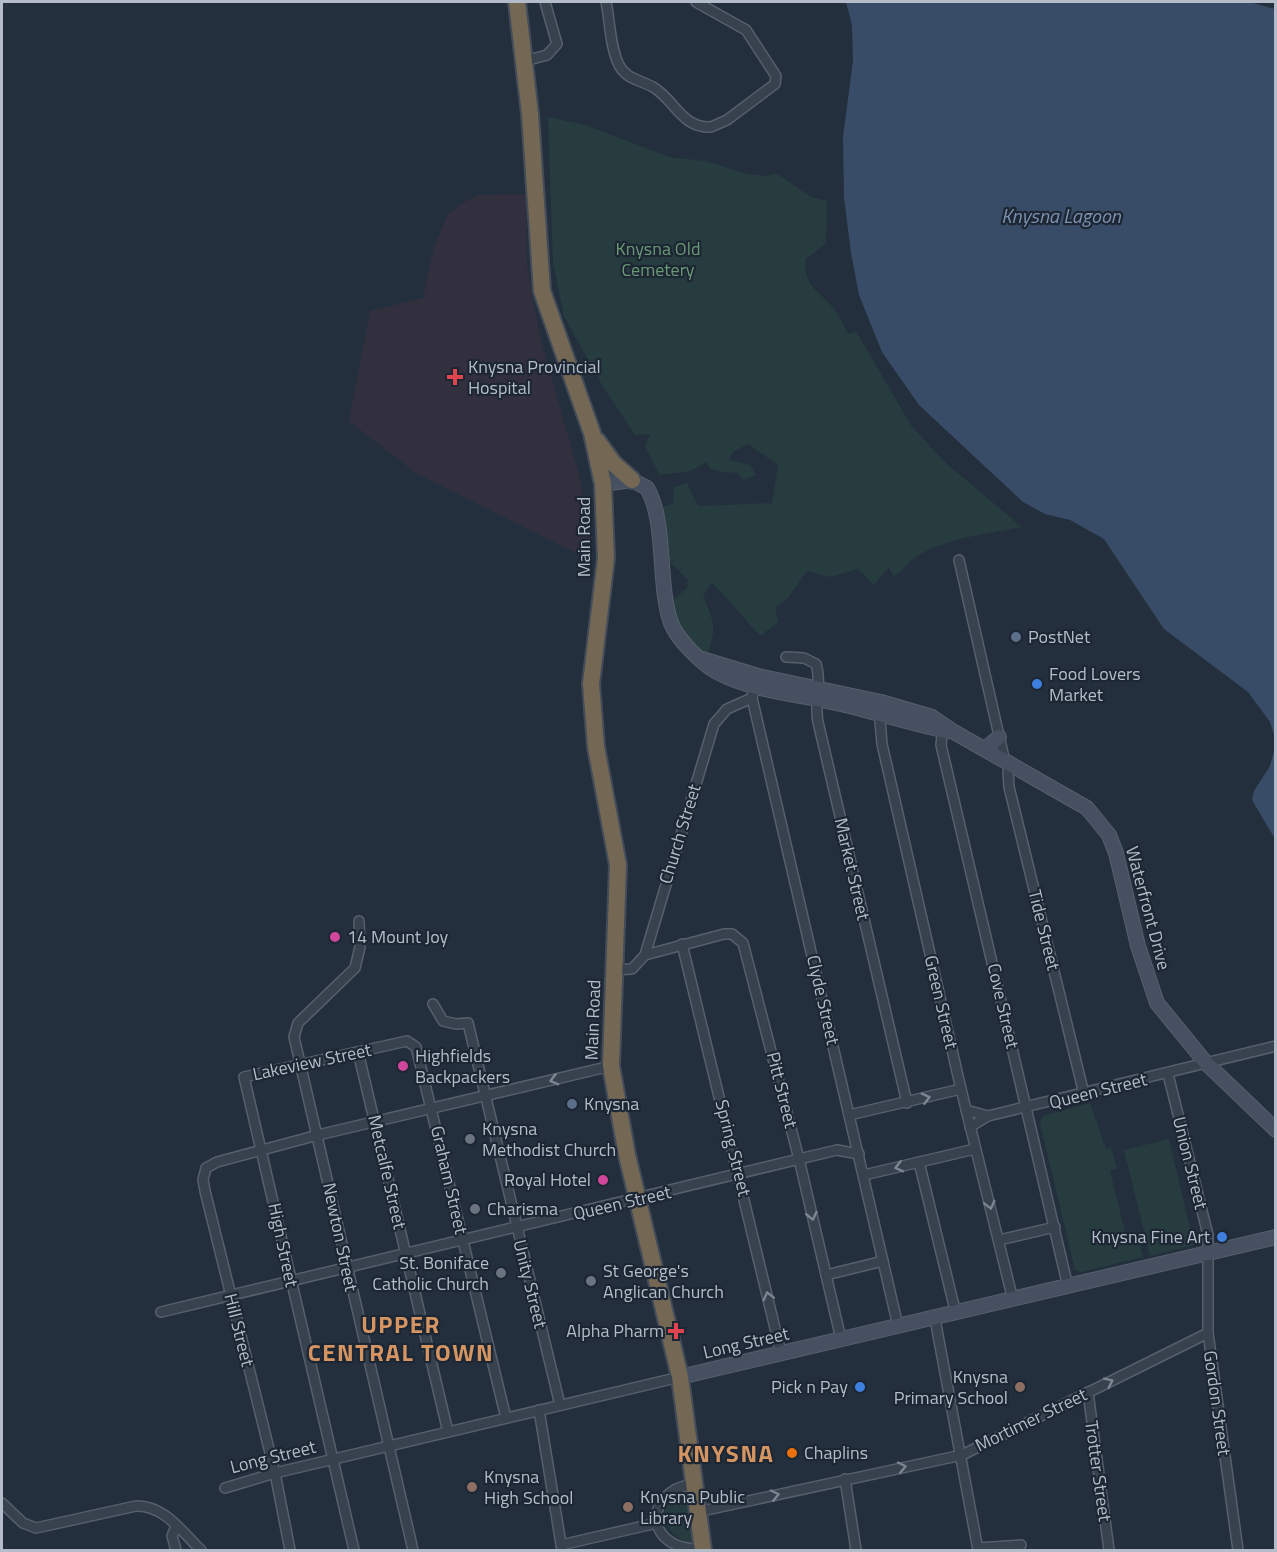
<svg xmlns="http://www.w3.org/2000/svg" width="1277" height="1552" font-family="'Titillium Web',sans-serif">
	<rect width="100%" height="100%" fill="#242f3e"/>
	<polygon fill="#32303f" points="526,194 527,264 532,296 543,348 580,478 590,539 590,560 416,473 349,421 370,311 423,298 434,247 448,214 464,202 480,195"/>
	<g fill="#263c3f">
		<path d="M548,117L586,125L669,157L705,161L748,174L766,176L776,173L811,197L827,201L826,243L806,259C803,289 820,290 834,309C840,317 844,326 848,334L856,331L912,427L947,464L1022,527C986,534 946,538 914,558C907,563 902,573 893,576L889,567L874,585L858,569L830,577L807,571L787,599L775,607L778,622L760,636L712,582L703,596C714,620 717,630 707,655C681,641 676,628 673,600L687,588L688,580L667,559L663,507L673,503L674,487L687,483L698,506L772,503L778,465L748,444L733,452L728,460L750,465L756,475L743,480L736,472L729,473L710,469L706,462L691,471L660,475L645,447L650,434L635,435L602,385L564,316L553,263Z"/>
		<polygon points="1090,1103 1106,1149 1111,1148 1117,1169 1110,1171 1127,1240 1138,1238 1143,1257 1081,1272 1075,1270 1040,1123 1043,1116"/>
		<polygon points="1169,1139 1194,1245 1150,1256 1124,1150"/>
		<path d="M686,1491L695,1546C663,1534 649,1508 686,1491Z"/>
	</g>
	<g fill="#394c67">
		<polygon points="846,2 1250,2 1275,9 1275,738 1270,722 1248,692 1164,629 1104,539 1070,520 1045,514 1023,502 919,405 882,352 859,295 851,253 844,197 843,137 853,61 852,25"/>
		<polygon points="1275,747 1275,839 1252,800 1254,791 1270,766"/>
	</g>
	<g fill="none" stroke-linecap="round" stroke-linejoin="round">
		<defs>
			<g id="street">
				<path d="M606,2C610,21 610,47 619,65C626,79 640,80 653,87C675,100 681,128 711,127L727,120L775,84L776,76L746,30L696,2"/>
				<polyline points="525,61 547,55 557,44 545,2"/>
				<polyline points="959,560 1005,762"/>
				<path d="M786,657L804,658L816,664C822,682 814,703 818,722L907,1103"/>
				<polyline points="755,683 752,698 898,1326"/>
				<polyline points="879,709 882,744 961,1089 1013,1300"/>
				<polyline points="943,725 941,745 1068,1287"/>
				<polyline points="1011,765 1008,772 1009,787 1084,1094"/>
				<polyline points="359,921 360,947 355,968 298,1023 294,1037 413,1550"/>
				<polyline points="682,944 781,1353"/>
				<polyline points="645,955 724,934 732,934 743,943 799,1159 841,1339"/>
				<polyline points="614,970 632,969 645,955 714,724 727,709 752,698"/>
				<polyline points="433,1004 443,1021 456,1024 468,1023 560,1405"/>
				<polyline points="358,1052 448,1432"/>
				<polyline points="1168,1074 1208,1235 1208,1333 1238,1550"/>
				<polyline points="966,1110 988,1116"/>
				<polyline points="849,1115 961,1089"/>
				<polyline points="970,1127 988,1116 1276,1046"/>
				<polyline points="919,1162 956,1314"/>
				<polyline points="864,1175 975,1149"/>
				<polyline points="999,1240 1055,1227"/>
				<polyline points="826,1275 883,1261"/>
				<polyline points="161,1312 837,1150 859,1154"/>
				<polyline points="935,1319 978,1550"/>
				<polyline points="1088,1392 1109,1550"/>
				<polyline points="539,1410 562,1550"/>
				<polyline points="845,1479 856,1550"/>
				<path d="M693,1484C642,1492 644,1551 702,1549"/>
				<polyline points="225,1488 275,1473 680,1377"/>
				<path d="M2,1503L23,1523L36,1528L136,1506C164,1505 182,1532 201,1550"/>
				<polyline points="697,1512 962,1455 1208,1333"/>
				<polyline points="176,1526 172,1536 176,1550"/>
				<polyline points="561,1545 657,1523"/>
				<polyline points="978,1548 1021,1545"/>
				<polyline points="290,1550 275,1473 205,1191 203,1180 206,1168 217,1162 318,1135 611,1066"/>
				<polyline points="354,1550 244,1077 407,1041 416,1047 506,1418"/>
			</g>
			<g id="secondary">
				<path d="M603,484L632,480L647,488C667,523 657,583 671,623C677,639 702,664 717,672C754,692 801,694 841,704C876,712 912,724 947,731"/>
				<polyline points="702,659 758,676 881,702 932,717 954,732 1087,808 1109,835 1116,853 1138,946 1157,1003 1206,1063 1276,1130"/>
				<polyline points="985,749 999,737"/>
				<polyline points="680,1377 1276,1237"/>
			</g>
			<g id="highway">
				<polyline points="517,2 530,114 542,291 592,433 603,484 606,558 591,684 596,747 618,865 611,1066 627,1155 680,1377 703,1550"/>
				<polyline points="597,441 613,463 632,480"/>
			</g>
		</defs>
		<use href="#street" stroke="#565f6c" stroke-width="12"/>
		<use href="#secondary" stroke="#565f6c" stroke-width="16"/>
		<use href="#highway" stroke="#434c59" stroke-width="20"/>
		<use href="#street" stroke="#38414e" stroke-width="9"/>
		<use href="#secondary" stroke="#465061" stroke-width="14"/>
		<use href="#highway" stroke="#746855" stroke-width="16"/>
	</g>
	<defs><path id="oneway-chevron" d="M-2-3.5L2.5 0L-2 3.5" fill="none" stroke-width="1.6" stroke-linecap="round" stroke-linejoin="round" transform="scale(1.5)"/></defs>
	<g stroke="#7c8592">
		<use href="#oneway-chevron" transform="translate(554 1080) rotate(166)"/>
		<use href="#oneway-chevron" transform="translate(926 1098) rotate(-14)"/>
		<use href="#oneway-chevron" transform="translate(899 1167) rotate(166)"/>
		<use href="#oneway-chevron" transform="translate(990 1205) rotate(76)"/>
		<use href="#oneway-chevron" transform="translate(812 1216) rotate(77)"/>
		<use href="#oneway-chevron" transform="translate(768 1296) rotate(-104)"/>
		<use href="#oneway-chevron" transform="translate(1109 1382) rotate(-26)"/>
		<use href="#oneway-chevron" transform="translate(902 1467) rotate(-12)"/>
		<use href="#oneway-chevron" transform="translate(775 1495) rotate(-12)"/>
	</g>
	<g fill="#e0444e" stroke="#1d2633" stroke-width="2">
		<path d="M452 368h6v6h6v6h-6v6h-6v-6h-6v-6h6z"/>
		<path d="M673 1322h6v6h6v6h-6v6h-6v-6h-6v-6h6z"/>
	</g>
	<g fill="#5c6f8a" stroke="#1d2633" stroke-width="2">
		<circle cx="1016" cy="637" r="6"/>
		<circle cx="572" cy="1104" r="6"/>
	</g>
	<g fill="#3f7fe0" stroke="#1d2633" stroke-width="2">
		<circle cx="1037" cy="684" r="6"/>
		<circle cx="1222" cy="1237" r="6"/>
		<circle cx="860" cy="1387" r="6"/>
	</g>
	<g fill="#d1479c" stroke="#1d2633" stroke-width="2">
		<circle cx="335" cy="937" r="6"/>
		<circle cx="403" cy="1066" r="6"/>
		<circle cx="603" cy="1180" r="6"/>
	</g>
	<g fill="#6b7280" stroke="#1d2633" stroke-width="2">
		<circle cx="470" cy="1139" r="6"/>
		<circle cx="475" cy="1209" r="6"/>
		<circle cx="501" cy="1273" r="6"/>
		<circle cx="591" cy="1281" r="6"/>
	</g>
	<g fill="#8d6e63" stroke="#1d2633" stroke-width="2">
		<circle cx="1020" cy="1387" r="6"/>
		<circle cx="472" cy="1487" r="6"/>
		<circle cx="628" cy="1507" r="6"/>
	</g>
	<circle fill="#e8710a" stroke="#1d2633" stroke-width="2" cx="792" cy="1453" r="6"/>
	<g text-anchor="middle" stroke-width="4.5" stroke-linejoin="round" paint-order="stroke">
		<g font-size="18" fill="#6b9a76" stroke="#1d2633">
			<text x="658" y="255">Knysna Old<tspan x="658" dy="21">Cemetery</tspan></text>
		</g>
		<g font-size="18" fill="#b4bcc9" stroke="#1d2633" text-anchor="start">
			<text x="468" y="373">Knysna Provincial<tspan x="468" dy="21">Hospital</tspan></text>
			<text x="1028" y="643">PostNet</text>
			<text x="1049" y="680">Food Lovers<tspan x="1049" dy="21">Market</tspan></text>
			<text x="347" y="943">14 Mount Joy</text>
			<text x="415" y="1062">Highfields<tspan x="415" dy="21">Backpackers</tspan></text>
			<text x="584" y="1110">Knysna</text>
			<text x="482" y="1135">Knysna<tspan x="482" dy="21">Methodist Church</tspan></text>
			<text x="591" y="1186" text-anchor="end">Royal Hotel</text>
			<text x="487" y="1215">Charisma</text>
			<text x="1210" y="1243" text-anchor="end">Knysna Fine Art</text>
			<text x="489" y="1269" text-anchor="end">St. Boniface<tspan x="489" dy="21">Catholic Church</tspan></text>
			<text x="603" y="1277">St George's<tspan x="603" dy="21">Anglican Church</tspan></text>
			<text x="664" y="1337" text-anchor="end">Alpha Pharm</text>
			<text x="1008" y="1383" text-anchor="end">Knysna<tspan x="1008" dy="21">Primary School</tspan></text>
			<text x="848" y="1393" text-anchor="end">Pick n Pay</text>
			<text x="804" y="1459">Chaplins</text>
			<text x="484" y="1483">Knysna<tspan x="484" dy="21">High School</tspan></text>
			<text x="640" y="1503">Knysna Public<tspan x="640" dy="21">Library</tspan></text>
		</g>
		<g font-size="18" fill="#b4bcc9" stroke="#1d2633">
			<text transform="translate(584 537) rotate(-90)" y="6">Main Road</text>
			<text transform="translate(680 834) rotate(-73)" y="6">Church Street</text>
			<text transform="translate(852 869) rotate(77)" y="6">Market Street</text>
			<text transform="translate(1148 908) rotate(75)" y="6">Waterfront Drive</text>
			<text transform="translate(1044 930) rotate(76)" y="6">Tide Street</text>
			<text transform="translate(823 1000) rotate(77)" y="6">Clyde Street</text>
			<text transform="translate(941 1002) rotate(77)" y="6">Green Street</text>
			<text transform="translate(1003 1006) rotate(77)" y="6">Cove Street</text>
			<text transform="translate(593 1020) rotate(-88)" y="6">Main Road</text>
			<text transform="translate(312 1062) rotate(-12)" y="6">Lakeview Street</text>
			<text transform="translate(782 1090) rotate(76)" y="6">Pitt Street</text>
			<text transform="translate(1098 1091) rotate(-14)" y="6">Queen Street</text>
			<text transform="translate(733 1148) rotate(76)" y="6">Spring Street</text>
			<text transform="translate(1190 1163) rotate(76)" y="6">Union Street</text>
			<text transform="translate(387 1172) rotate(77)" y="6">Metcalfe Street</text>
			<text transform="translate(449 1180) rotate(77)" y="6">Graham Street</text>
			<text transform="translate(622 1203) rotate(-13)" y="6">Queen Street</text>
			<text transform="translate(340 1237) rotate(78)" y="6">Newton Street</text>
			<text transform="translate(283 1245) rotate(78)" y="6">High Street</text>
			<text transform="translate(530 1284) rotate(76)" y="6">Unity Street</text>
			<text transform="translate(239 1330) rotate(76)" y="6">Hill Street</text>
			<text transform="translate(746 1343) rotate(-13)" y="6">Long Street</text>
			<text transform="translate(1217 1403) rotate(82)" y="6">Gordon Street</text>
			<text transform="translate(1031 1420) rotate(-26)" y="6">Mortimer Street</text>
			<text transform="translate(273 1457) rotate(-14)" y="6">Long Street</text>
			<text transform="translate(1098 1471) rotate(82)" y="6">Trotter Street</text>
		</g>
		<g font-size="20" font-style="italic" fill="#7c92b1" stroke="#1d2633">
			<text x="1061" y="223">Knysna Lagoon</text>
		</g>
		<g font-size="24" font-weight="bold" letter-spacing="1.5" fill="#d59563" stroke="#1d2633">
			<text x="401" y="1333">UPPER<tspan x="401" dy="28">CENTRAL TOWN</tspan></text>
			<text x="726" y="1462">KNYSNA</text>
		</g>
	</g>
	<rect width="1277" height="1552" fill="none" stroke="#b4bcc9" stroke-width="6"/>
</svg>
